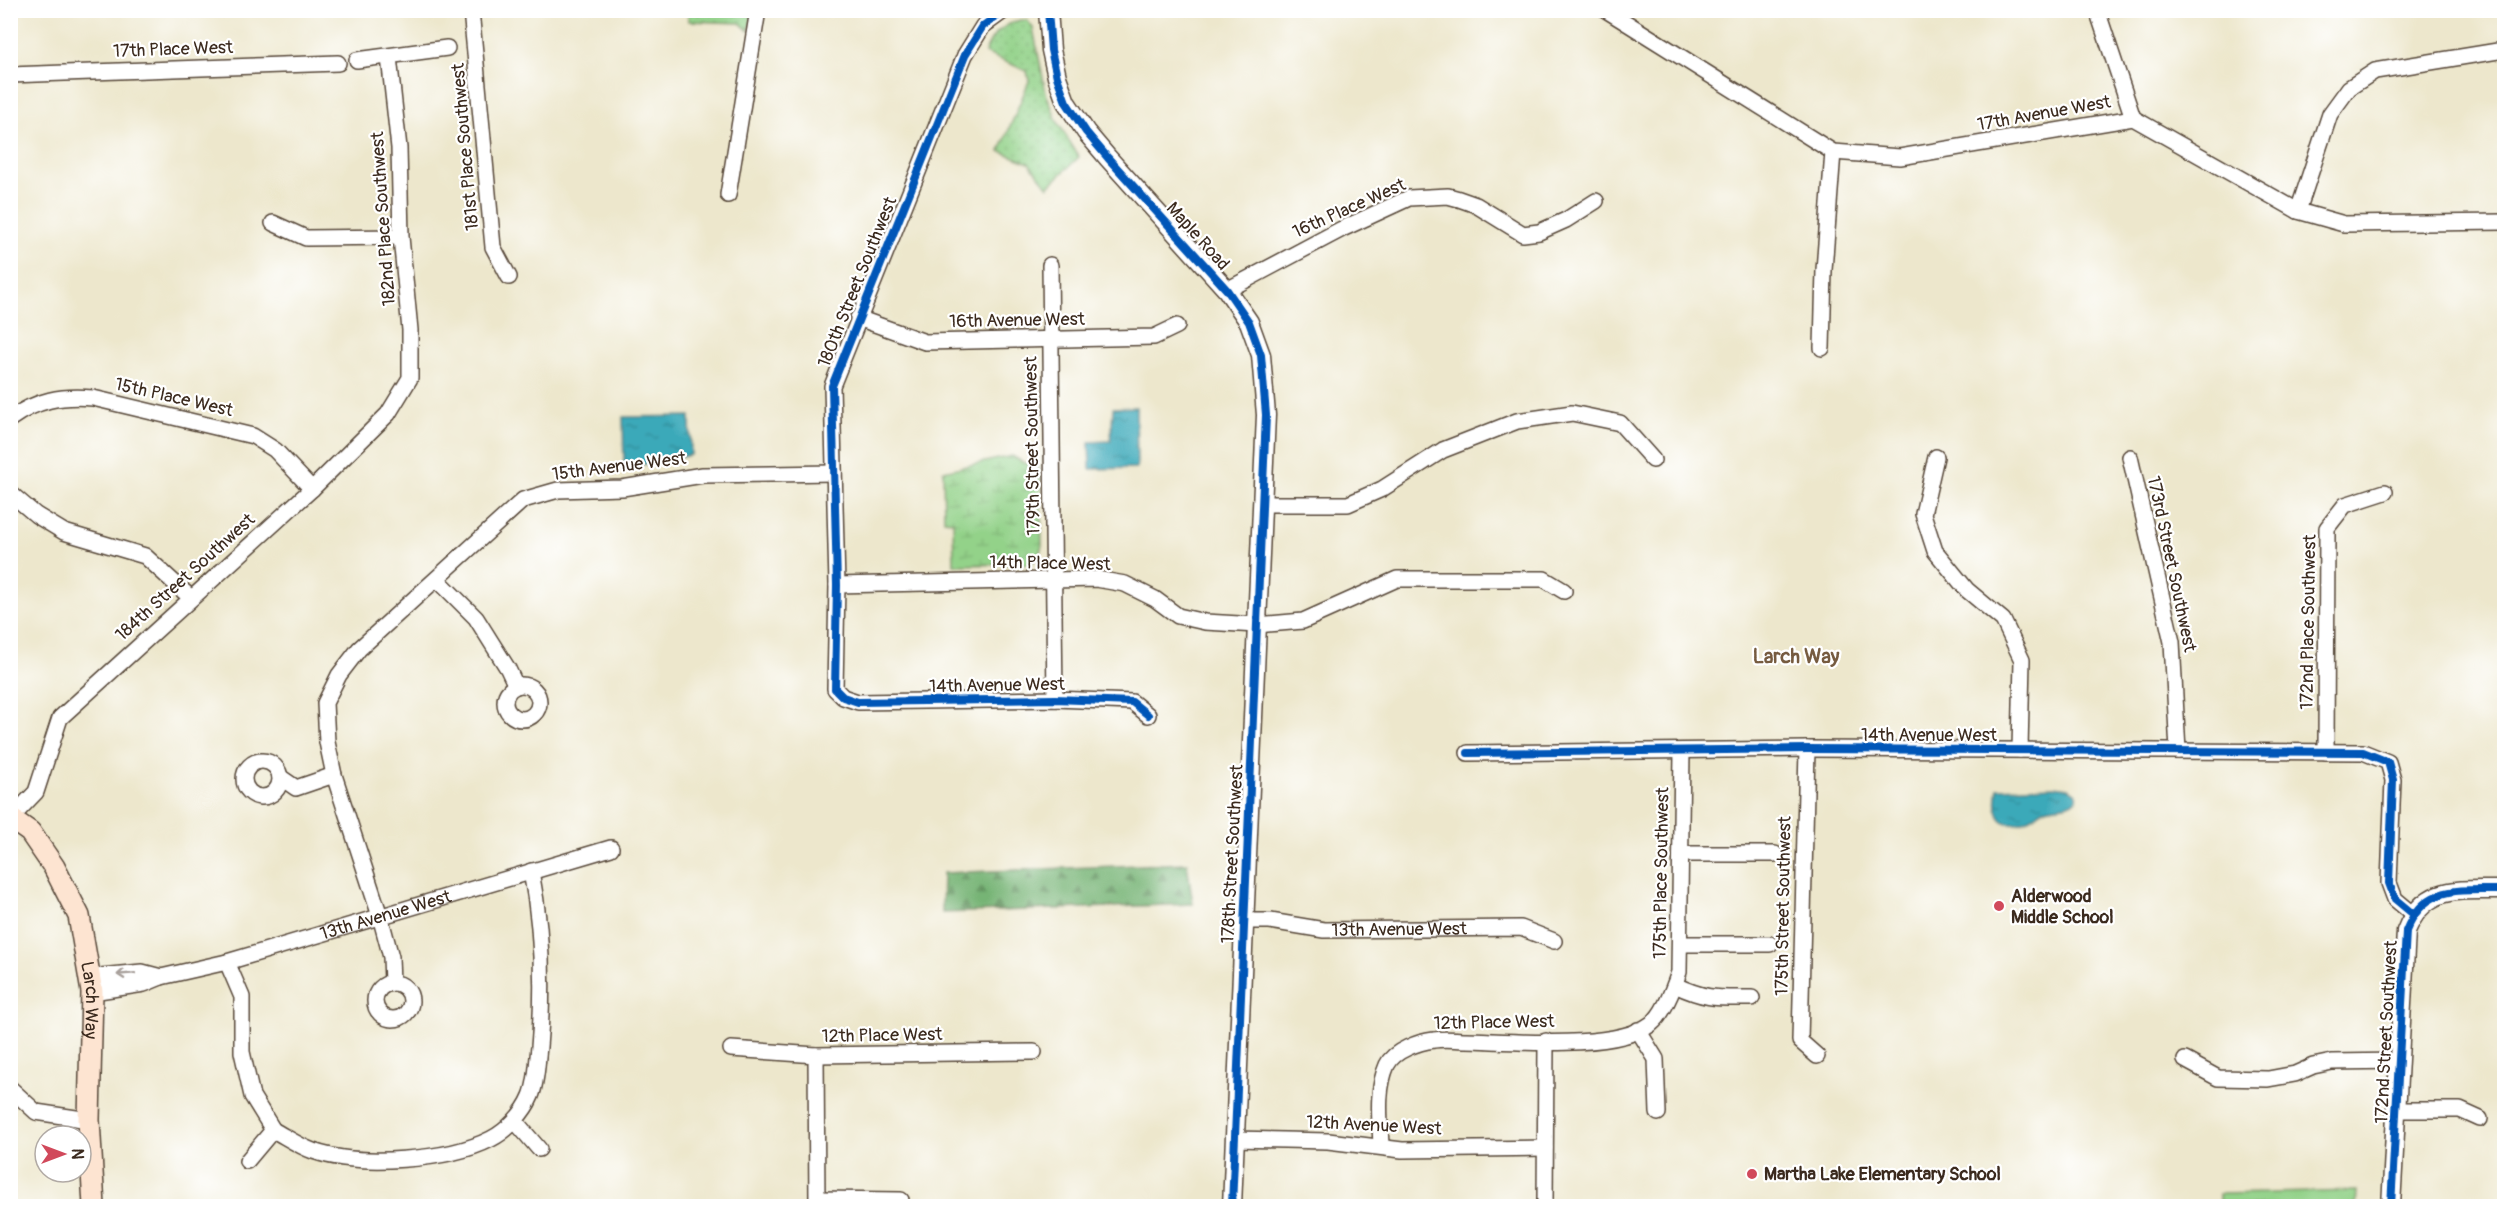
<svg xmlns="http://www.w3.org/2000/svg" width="2515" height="1217" font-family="Pangolin,sans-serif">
	<defs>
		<pattern id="grass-dots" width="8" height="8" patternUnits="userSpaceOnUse" patternTransform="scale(1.5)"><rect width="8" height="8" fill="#93d289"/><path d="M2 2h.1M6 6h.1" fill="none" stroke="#80b476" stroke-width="1.8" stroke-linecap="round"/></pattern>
		<pattern id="forest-firs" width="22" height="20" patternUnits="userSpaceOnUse" patternTransform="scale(1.5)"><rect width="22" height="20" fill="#76b475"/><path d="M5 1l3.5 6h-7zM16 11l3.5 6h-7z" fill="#62935f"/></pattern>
		<pattern id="wetland-marsh" width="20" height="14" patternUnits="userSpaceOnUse" patternTransform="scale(1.5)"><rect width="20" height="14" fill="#93d289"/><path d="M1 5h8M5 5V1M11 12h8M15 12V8" fill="none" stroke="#80b476"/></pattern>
		<pattern id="water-ripples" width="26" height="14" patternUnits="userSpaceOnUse" patternTransform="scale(1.5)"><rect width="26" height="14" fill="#3aa9b9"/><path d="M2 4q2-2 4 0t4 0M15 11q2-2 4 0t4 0" fill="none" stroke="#328a96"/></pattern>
	</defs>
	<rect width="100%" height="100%" fill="#fff"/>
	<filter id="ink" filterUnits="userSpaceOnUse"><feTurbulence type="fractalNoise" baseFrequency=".0167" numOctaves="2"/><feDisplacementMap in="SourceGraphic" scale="12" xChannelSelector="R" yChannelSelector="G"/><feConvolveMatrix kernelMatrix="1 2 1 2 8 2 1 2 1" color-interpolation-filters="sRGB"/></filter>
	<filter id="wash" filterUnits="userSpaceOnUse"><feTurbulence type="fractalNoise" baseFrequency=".008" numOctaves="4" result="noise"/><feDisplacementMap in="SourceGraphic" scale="24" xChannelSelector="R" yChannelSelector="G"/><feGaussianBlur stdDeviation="1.35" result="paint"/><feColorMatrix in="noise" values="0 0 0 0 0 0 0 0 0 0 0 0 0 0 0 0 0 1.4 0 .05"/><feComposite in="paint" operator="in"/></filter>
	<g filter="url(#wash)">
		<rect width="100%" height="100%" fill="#ede7cc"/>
		<g fill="url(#grass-dots)" stroke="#677e54" stroke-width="1.5">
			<polygon points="687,11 753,11 749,31 740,23 689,21"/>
			<path d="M1020,20H1027L1033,28L1046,93L1057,121L1079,157L1048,187L1029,163L1000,151L1029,81L1027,71L985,53C991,35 1002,25 1020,20Z"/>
		</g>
		<polygon fill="url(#forest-firs)" stroke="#586f4a" stroke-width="1.5" points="1187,863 1193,904 942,913 943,873"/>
		<polygon fill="url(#wetland-marsh)" stroke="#677e54" stroke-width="1.5" points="1012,456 1024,463 1035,464 1040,472 1042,545 1039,556 1030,564 954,565 953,521 944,520 943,471"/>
		<polygon fill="#93d289" stroke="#677e54" stroke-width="1.5" points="2357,1191 2356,1206 2219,1206 2219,1194"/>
		<g fill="url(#water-ripples)" stroke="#3a6a6c" stroke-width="1.5">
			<polygon points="1136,407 1137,468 1090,469 1089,442 1111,441 1113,408"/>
			<polygon points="690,416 691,455 624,468 623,417"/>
			<path d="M2054,786L2069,788L2076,793L2077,799C2068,808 2058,804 2046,808C2041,810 2036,815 2031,818C2000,832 1993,817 1998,788Z"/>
		</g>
	</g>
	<g filter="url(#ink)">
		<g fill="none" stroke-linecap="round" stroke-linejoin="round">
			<defs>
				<g id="minor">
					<polyline points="471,10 493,247 509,277"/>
					<polyline points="1005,10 983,26 965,55 832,386 837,585 835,689 843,697 858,702 1055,699 1132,702 1148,715"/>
					<polyline points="1606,10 1833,152 1900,157 2133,118 2298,211 2344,224 2504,222"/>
					<polyline points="2097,10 2133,118"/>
					<polyline points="357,60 447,48"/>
					<polyline points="10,75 338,63"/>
					<polyline points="728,195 758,10"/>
					<polyline points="2298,211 2330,114 2349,88 2375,71 2504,50"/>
					<polyline points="273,223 306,238 401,237"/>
					<polyline points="1050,265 1055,699"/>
					<polyline points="1227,290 1342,229 1409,198 1448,196 1459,199 1476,205 1523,234 1539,232 1566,220 1596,201"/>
					<polyline points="858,318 925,342 1154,337 1177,326"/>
					<polyline points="1822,348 1824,270 1833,152"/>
					<path d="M10,419C36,400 62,395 93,398L253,436L275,450L312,489"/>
					<polyline points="1936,457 1923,514 1935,551 1967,590 2003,620 2022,660 2020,750"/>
					<polyline points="2130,457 2172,642 2178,751"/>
					<polyline points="10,493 36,515 64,532 145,556 191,598"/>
					<polyline points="1262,504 1348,504 1382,489 1443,450 1517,421 1572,413 1620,423 1653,460"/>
					<polyline points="437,579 476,618 508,669 516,686"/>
					<polyline points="837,585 1096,579 1125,584 1155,599 1178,616 1205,622 1257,625 1303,621 1397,579 1544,579 1564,591"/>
					<circle cx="522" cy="702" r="17"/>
					<polyline points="1807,749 1800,1041 1817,1056"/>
					<polyline points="2326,752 2327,528 2345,505 2385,492"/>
					<polyline points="1468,753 1807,749 2363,752 2388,762 2393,780 2389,883 2395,899 2413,914"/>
					<circle cx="262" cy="779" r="18"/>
					<polyline points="280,777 296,788 334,775"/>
					<polyline points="11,818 36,792 60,718 312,489 388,414 410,378 410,330 401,237 399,148 389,57"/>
					<polyline points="1681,854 1775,854"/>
					<path id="s1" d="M1244,921H1270L1324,930L1521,928L1554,941"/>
					<polyline points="1680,944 1770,944"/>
					<polyline points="227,962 242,997 242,1052 252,1096 273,1130 247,1161"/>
					<polyline points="90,977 142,972 161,977"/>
					<circle cx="393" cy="1001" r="18"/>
					<polyline points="392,983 391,957 380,916 334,775 327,742 325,703 339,675 359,649 523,500 558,490 622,488 703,475 834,473"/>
					<path d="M1675,985C1707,1000 1718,998 1752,998"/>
					<path id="s2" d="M92,992L144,984L161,977L227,962L611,848"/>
					<polyline points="1638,1030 1656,1059 1658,1113"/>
					<polyline points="731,1049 816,1055 1034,1052"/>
					<polyline points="816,1055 817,1206"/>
					<polyline points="2185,1060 2218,1078 2268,1079 2295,1074 2313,1066 2332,1062 2399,1061"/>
					<polyline points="10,1088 36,1112 89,1120"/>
					<polyline points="2397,1110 2460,1110 2480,1119"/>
					<polyline points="515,1121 539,1149"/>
					<path d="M273,1130C286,1137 299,1146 313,1151C359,1167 448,1161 491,1139C507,1131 524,1113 531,1096C537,1082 537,1063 539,1047C544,989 542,928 531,871"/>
					<polyline points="1235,1139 1328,1141 1402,1150 1545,1148"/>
					<path d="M1381,1146C1380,1119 1376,1090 1387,1065C1394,1050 1419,1042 1434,1040C1445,1038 1456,1040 1466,1040C1512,1041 1615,1051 1651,1024C1664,1014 1674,987 1679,972L1682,752"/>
					<polyline points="817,1199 901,1200"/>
					<polyline points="1545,1206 1546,1041"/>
				</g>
				<g id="tertiary">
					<polyline points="1048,10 1051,50 1057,77 1066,102 1086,132 1108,158 1227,290 1249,322 1261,355 1266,415 1232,1206"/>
					<path d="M2391,1206L2406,931C2425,883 2461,891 2504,890"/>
				</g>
				<g id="secondary">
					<path id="s3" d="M10,818L30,832L54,867L79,916L92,992L89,1120L94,1206"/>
				</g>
			</defs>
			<use href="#minor" stroke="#564638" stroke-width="18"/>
			<use href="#tertiary" stroke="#564638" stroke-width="21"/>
			<use href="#secondary" stroke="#564638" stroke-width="24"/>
			<use href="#minor" stroke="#fff" stroke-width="15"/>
			<use href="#tertiary" stroke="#fff" stroke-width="18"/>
			<use href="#secondary" stroke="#fde4d1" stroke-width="21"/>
			<defs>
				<g id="cycleway">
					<polyline points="1005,10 983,26 965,55 832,386 837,585 835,689 843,697 858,702 1055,699 1132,702 1148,715"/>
					<polyline points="1048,10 1051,50 1057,77 1066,102 1086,132 1108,158 1227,290 1249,322 1261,355 1266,415 1232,1206"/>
					<polyline points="1468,753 1807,749 2363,752 2388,762 2393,780 2389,883 2395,899 2413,914"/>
					<path d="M2391,1206L2406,931C2425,883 2461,891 2504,890"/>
				</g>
			</defs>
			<use href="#cycleway" stroke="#fff" stroke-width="11"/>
			<use href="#cycleway" stroke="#0057b8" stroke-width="8"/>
		</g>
		<defs><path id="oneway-shaft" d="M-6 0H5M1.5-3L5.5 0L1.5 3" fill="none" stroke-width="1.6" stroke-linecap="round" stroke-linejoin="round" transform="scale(1.5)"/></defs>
		<use stroke="#a79f9a" href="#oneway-shaft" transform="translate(126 974) rotate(175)"/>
	</g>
	<g fill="#d1495b" stroke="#fff" stroke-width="2">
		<circle cx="1999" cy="906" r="6"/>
		<circle cx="1752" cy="1174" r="6"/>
	</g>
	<g text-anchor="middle" stroke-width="4.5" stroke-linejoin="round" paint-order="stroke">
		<g font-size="18" fill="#3b2a1e" stroke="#fff">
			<text transform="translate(173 49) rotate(-2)" y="6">17th Place West</text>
			<text transform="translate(2044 113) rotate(-10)" y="6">17th Avenue West</text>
			<text transform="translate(465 147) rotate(-95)" y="6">181st Place Southwest</text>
			<text transform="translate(1349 208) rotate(-24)" y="6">16th Place West</text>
			<text transform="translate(383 219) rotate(-94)" y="6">182nd Place Southwest</text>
			<text transform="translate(1198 236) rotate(48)" y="6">Maple Road</text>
			<text transform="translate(857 282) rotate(-68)" y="6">180th Street Southwest</text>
			<text transform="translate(1017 320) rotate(-1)" y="6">16th Avenue West</text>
			<text transform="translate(174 397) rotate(13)" y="6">15th Place West</text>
			<text transform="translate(1032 446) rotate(-91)" y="6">179th Street Southwest</text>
			<text transform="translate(619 466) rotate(-7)" y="6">15th Avenue West</text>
			<text transform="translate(1050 563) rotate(1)" y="6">14th Place West</text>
			<text transform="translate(2172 564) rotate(78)" y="6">173rd Street Southwest</text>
			<text transform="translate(185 577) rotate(-42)" y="6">184th Street Southwest</text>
			<text transform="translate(2308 622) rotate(-89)" y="6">172nd Place Southwest</text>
			<text transform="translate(997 685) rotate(-1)" y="6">14th Avenue West</text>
			<text x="1929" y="741">14th Avenue West</text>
			<text transform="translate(1232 854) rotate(-87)" y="6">178th Street Southwest</text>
			<text transform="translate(1661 873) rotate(-89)" y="6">175th Place Southwest</text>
			<text transform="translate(1783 906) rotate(-89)" y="6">175th Street Southwest</text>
			<text dy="6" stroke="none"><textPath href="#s2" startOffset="304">13th Avenue West</textPath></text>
			<text dy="6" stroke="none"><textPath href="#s1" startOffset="156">13th Avenue West</textPath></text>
			<text dy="6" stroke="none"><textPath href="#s3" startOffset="207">Larch Way</textPath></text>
			<text transform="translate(1494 1022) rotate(-1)" y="6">12th Place West</text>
			<text transform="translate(2386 1032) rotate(-87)" y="6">172nd Street Southwest</text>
			<text transform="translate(882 1035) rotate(-1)" y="6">12th Place West</text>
			<text transform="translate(1374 1125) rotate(3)" y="6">12th Avenue West</text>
		</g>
		<g font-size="18" font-weight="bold" fill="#3b2a1e" stroke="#fff" text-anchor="start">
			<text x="2011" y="902">Alderwood<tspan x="2011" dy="21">Middle School</tspan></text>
			<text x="1764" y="1180">Martha Lake Elementary School</text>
		</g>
		<g font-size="20" font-weight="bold" fill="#765b40" stroke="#fff">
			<text x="1796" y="663">Larch Way</text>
		</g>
	</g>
	<rect width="2515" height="1217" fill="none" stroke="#fff" stroke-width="36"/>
	<g transform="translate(63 1154) rotate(90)"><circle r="28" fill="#ffffff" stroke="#b1aaa5" stroke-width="1.5"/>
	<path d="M0-4.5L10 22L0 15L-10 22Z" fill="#d1495b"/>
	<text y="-9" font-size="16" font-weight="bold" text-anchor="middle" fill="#3b2a1e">N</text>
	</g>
</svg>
